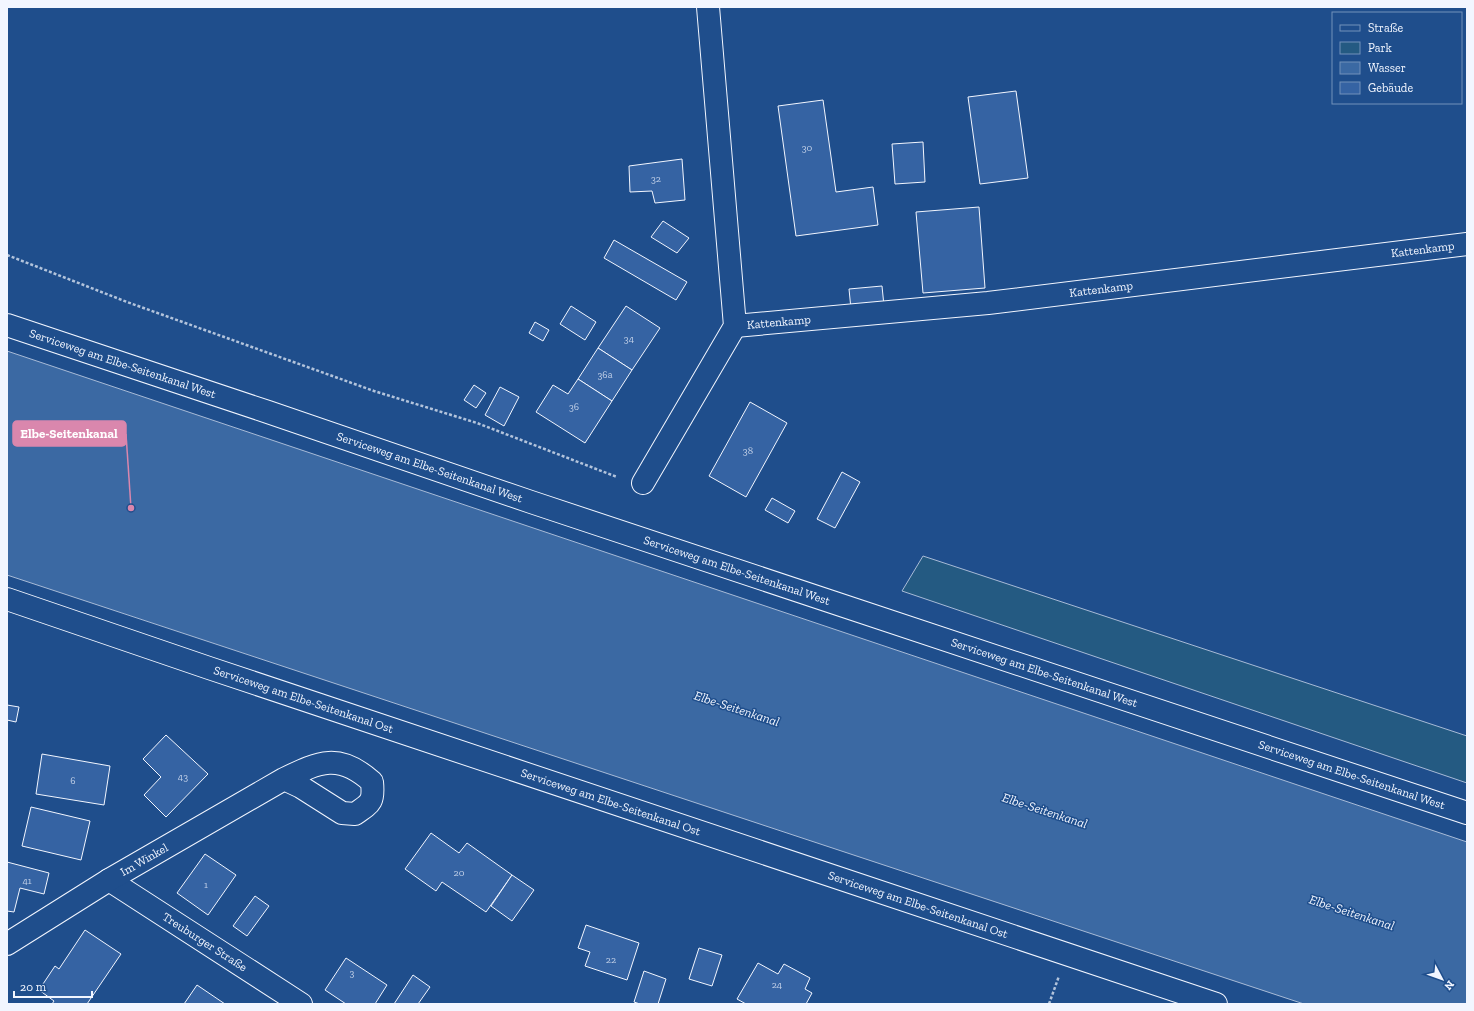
<svg xmlns="http://www.w3.org/2000/svg" width="1474" height="1011" font-family="'Zilla Slab',serif">
	<rect width="100%" height="100%" fill="#1f4e8c"/>
	<polygon fill="#245a82" stroke="#a8bbd7" points="923,556 1467,736 1467,783 902,591"/>
	<polygon fill="#3b69a3" stroke="#a8bbd7" points="7,351 1467,842 1467,1004 1304,1004 7,575"/>
	<g fill="#3563a3" stroke="#f2f6ff">
		<polygon points="1016,91 1028,178 980,184 968,97"/>
		<polygon points="823,100 836,192 873,187 878,225 796,236 778,106"/>
		<polygon points="923,142 925,182 895,184 892,144"/>
		<polygon points="682,159 685,200 655,203 652,191 630,192 629,166"/>
		<polygon points="979,207 985,288 923,293 916,212"/>
		<polygon points="663,221 689,238 677,253 651,237"/>
		<polygon points="614,240 687,282 676,300 604,258"/>
		<polygon points="882,286 884,306 851,309 849,289"/>
		<polygon points="571,306 596,322 585,340 560,324"/>
		<polygon points="626,306 660,328 632,370 598,348"/>
		<polygon points="535,322 549,330 543,341 529,333"/>
		<polygon points="598,348 632,370 612,401 578,379"/>
		<polygon points="578,379 612,401 585,443 536,412 553,385 568,394"/>
		<polygon points="474,385 486,393 476,408 464,400"/>
		<polygon points="500,387 519,397 504,426 485,415"/>
		<polygon points="750,402 787,423 746,497 709,476"/>
		<polygon points="842,472 860,482 835,528 817,519"/>
		<polygon points="772,498 795,511 788,523 765,510"/>
		<polygon points="7,705 19,707 16,722 7,720"/>
		<polygon points="166,735 208,774 166,817 144,795 161,777 143,759"/>
		<polygon points="42,754 110,766 104,805 36,794"/>
		<polygon points="31,807 90,821 81,860 22,846"/>
		<polygon points="431,833 459,853 467,843 512,875 486,912 442,882 436,891 405,869"/>
		<polygon points="205,854 236,875 208,915 177,893"/>
		<polygon points="7,862 49,873 44,894 20,888 14,912 7,911"/>
		<polygon points="512,875 534,890 512,921 491,906"/>
		<polygon points="255,896 269,906 247,936 233,926"/>
		<polygon points="586,925 639,943 627,980 585,966 590,952 578,948"/>
		<polygon points="85,930 121,954 87,1004 52,1004 54,1001 39,990 55,966 59,969"/>
		<polygon points="699,948 722,955 712,986 689,979"/>
		<polygon points="346,958 387,985 375,1004 346,1004 325,990"/>
		<polygon points="758,963 778,974 784,964 810,978 805,989 812,993 806,1004 746,1004 737,999"/>
		<polygon points="644,971 666,979 658,1004 640,1004 634,1002"/>
		<polygon points="413,975 430,987 418,1004 394,1004"/>
		<polygon points="197,985 225,1004 184,1004"/>
	</g>
	<g fill="none" stroke-linecap="round" stroke-linejoin="round">
		<defs>
			<g id="minor">
				<path id="s1" d="M7,325L268,412L531,502L1467,813"/>
				<path id="s2" d="M735,326L988,303L1467,244"/>
				<polyline points="643,483 735,326 708,7"/>
				<path id="s3" d="M7,599L209,668L1216,1004"/>
				<path id="s4" d="M109,880L301,1004"/>
				<path id="s5" d="M7,944L109,880L284,779C319,762 339,752 372,782C374,802 371,803 355,814L342,813L301,787L284,779"/>
			</g>
		</defs>
		<use href="#minor" stroke="#f2f6ff" stroke-width="24"/>
		<g stroke="#b3c4dc" stroke-width="2.5" stroke-dasharray="3 2" stroke-linecap="butt">
			<polyline points="7,255 127,302 374,391 477,423 617,477"/>
			<polyline points="1049,1004 1059,976"/>
		</g>
		<use href="#minor" stroke="#1f4e8c" stroke-width="22"/>
	</g>
	<g text-anchor="middle" stroke-width="3" stroke-linejoin="round" paint-order="stroke">
		<g font-size="10" fill="#c3d1e8">
			<text x="807" y="151">30</text>
			<text x="656" y="182">32</text>
			<text x="629" y="342">34</text>
			<text x="605" y="378">36a</text>
			<text x="574" y="410">36</text>
			<text x="748" y="454">38</text>
			<text x="183" y="780">43</text>
			<text x="73" y="784">6</text>
			<text x="459" y="876">20</text>
			<text x="27" y="884">41</text>
			<text x="206" y="888">1</text>
			<text x="611" y="963">22</text>
			<text x="352" y="976">3</text>
			<text x="777" y="988">24</text>
		</g>
		<g font-size="12" fill="#f2f6ff" stroke="#1f4e8c">
			<text dy="4" stroke="none"><textPath href="#s2" startOffset="692">Kattenkamp</textPath></text>
			<text dy="4" stroke="none"><textPath href="#s2" startOffset="368">Kattenkamp</textPath></text>
			<text dy="4" stroke="none"><textPath href="#s2" startOffset="44">Kattenkamp</textPath></text>
			<text dy="4" stroke="none"><textPath href="#s1" startOffset="122">Serviceweg am Elbe-Seitenkanal West</textPath></text>
			<text dy="4" stroke="none"><textPath href="#s1" startOffset="446">Serviceweg am Elbe-Seitenkanal West</textPath></text>
			<text dy="4" stroke="none"><textPath href="#s1" startOffset="770">Serviceweg am Elbe-Seitenkanal West</textPath></text>
			<text dy="4" stroke="none"><textPath href="#s1" startOffset="1094">Serviceweg am Elbe-Seitenkanal West</textPath></text>
			<text dy="4" stroke="none"><textPath href="#s3" startOffset="313">Serviceweg am Elbe-Seitenkanal Ost</textPath></text>
			<text dy="4" stroke="none"><textPath href="#s1" startOffset="1418">Serviceweg am Elbe-Seitenkanal West</textPath></text>
			<text dy="4" stroke="none"><textPath href="#s3" startOffset="637">Serviceweg am Elbe-Seitenkanal Ost</textPath></text>
			<text dy="4" stroke="none"><textPath href="#s5" startOffset="161">Im Winkel</textPath></text>
			<text dy="4" stroke="none"><textPath href="#s3" startOffset="961">Serviceweg am Elbe-Seitenkanal Ost</textPath></text>
			<text dy="4" stroke="none"><textPath href="#s4" startOffset="114">Treuburger Straße</textPath></text>
		</g>
		<g font-size="13" font-style="italic" fill="#f2f6ff" stroke="#1f4e8c">
			<text transform="translate(737 708) rotate(18)" y="5">Elbe-Seitenkanal</text>
			<text transform="translate(1045 810) rotate(18)" y="5">Elbe-Seitenkanal</text>
			<text transform="translate(1352 912) rotate(18)" y="5">Elbe-Seitenkanal</text>
		</g>
	</g>
	<path fill="none" stroke="#da87ad" stroke-width="1.5" d="M131 508L126 434"/>
	<circle fill="#da87ad" stroke="#1f4e8c" stroke-width="1.5" cx="131" cy="508" r="4"/>
	<rect fill="#da87ad" stroke="#da87ad" stroke-width="1.5" x="13" y="421" width="113" height="25" rx="4"/>
	<g font-size="13" text-anchor="middle" font-weight="bold" fill="#fff">
		<text x="69" y="438">Elbe-Seitenkanal</text>
	</g>
	<rect width="1474" height="1011" fill="none" stroke="#f2f6ff" stroke-width="16"/>
	<rect x="1332" y="12" width="130" height="92" fill="#1f4e8c" stroke="#7391ba"/>
	<rect x="1340" y="25" width="20" height="6" fill="#1f4e8c" stroke="#7391ba"/>
	<text x="1368" y="32" font-size="12" fill="#f2f6ff">Straße</text>
	<rect x="1340" y="42" width="20" height="12" fill="#245a82" stroke="#7391ba"/>
	<text x="1368" y="52" font-size="12" fill="#f2f6ff">Park</text>
	<rect x="1340" y="62" width="20" height="12" fill="#3b69a3" stroke="#7391ba"/>
	<text x="1368" y="72" font-size="12" fill="#f2f6ff">Wasser</text>
	<rect x="1340" y="82" width="20" height="12" fill="#3563a3" stroke="#7391ba"/>
	<text x="1368" y="92" font-size="12" fill="#f2f6ff">Gebäude</text>
	<g transform="translate(1442 979) rotate(131)" stroke="#1f4e8c" stroke-width="3" paint-order="stroke">
	<path d="M0-3L7 15L0 10L-7 15Z" fill="#f2f6ff"/>
	<text y="-6" font-size="11" font-weight="bold" text-anchor="middle" fill="#f2f6ff">N</text>
	</g>
	<path d="M14 991v6h78v-6" fill="none" stroke="#f2f6ff" stroke-width="2"/>
	<text x="20" y="991" font-size="12" fill="#f2f6ff" stroke="#1f4e8c" stroke-width="3" paint-order="stroke">20 m</text>
</svg>
